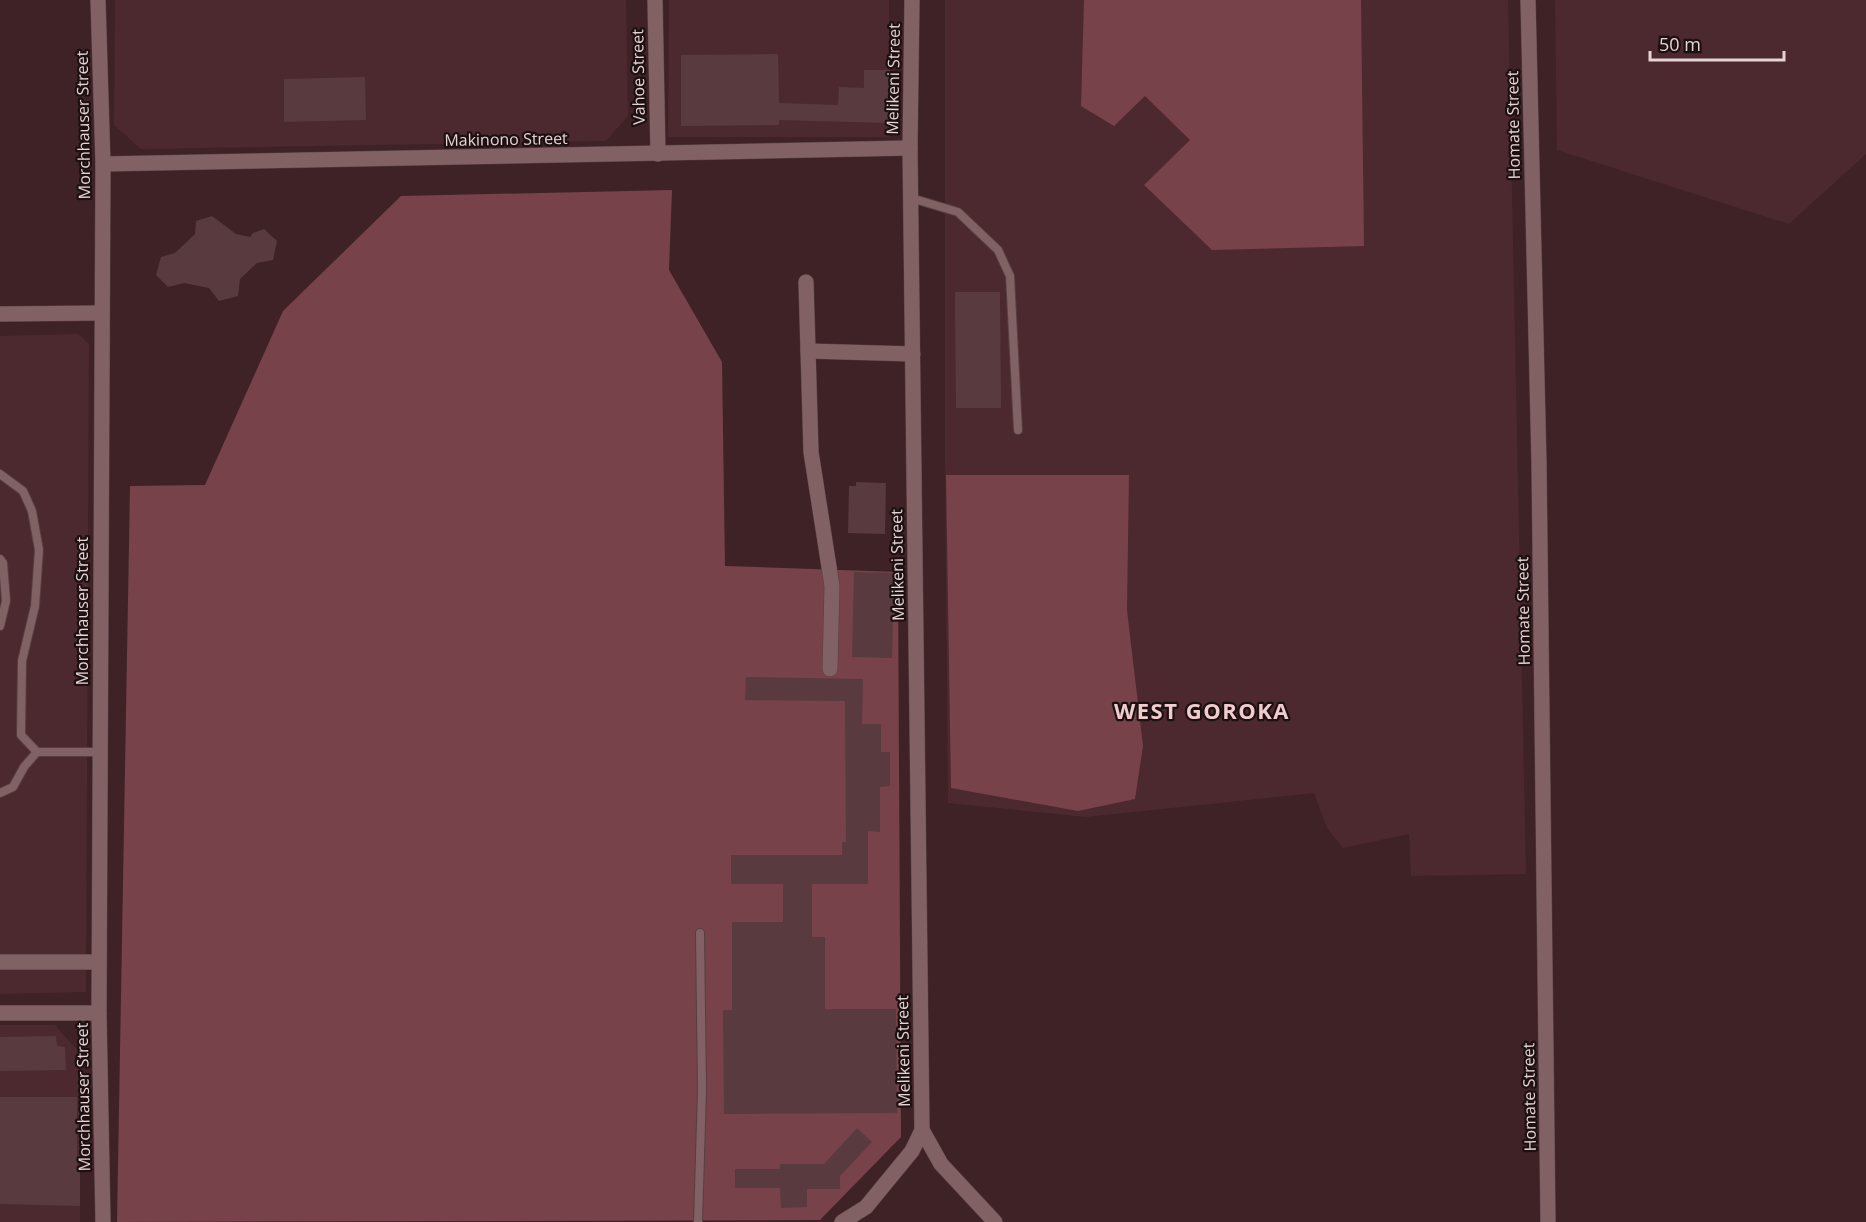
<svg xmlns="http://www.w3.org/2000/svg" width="1866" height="1222" font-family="'Open Sans',sans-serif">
	<rect width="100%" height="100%" fill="#3e2226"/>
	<g fill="#4c292e">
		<polygon points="115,0 626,0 628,116 606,141 141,149 114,125"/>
		<polygon points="669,0 889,0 889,137 668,137"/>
		<polygon points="945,0 1508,0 1526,874 1411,876 1409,834 1343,848 1327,828 1314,793 1086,817 948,803 945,464"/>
		<polygon points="1555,0 1866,0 1866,154 1789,224 1557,150"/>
		<polygon points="78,334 89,344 86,992 0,994 0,336"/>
		<polygon points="0,1025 55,1025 79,1052 80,1222 0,1222"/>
	</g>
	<g fill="#774249">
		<polygon points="1084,0 1361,0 1364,246 1212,250 1144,185 1190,140 1145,96 1114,126 1081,106"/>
		<polygon points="672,190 669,270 722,362 725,566 898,572 901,1137 820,1220 117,1222 130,486 205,485 283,311 401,196"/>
		<polygon points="946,475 1129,475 1127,610 1143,746 1135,799 1078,811 951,788"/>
	</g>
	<g fill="#593b3f">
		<polygon points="778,54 779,103 838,105 839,87 864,88 864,70 890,70 889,123 779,120 779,125 681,126 681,55"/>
		<polygon points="365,77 366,120 284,122 284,79"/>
		<polygon points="212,216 236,234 250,237 253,233 264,229 277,241 273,260 257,263 240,279 238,296 219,301 209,288 184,283 168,287 156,275 161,257 175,253 195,234 196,221"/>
		<polygon points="955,292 1000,292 1001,408 956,408"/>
		<polygon points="856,482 886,483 885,534 848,533 849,486 856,486"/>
		<polygon points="854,572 894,573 892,658 852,657"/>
		<polygon points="746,677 863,679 862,724 881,724 881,752 890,752 890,786 880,787 880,832 868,831 868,884 812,884 812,937 825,937 825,1009 896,1009 897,1113 724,1114 723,1010 732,1010 732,922 783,922 783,884 731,884 731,855 842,855 842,842 846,842 845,701 745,700"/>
		<polygon points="56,1036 57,1046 65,1047 66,1070 0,1071 0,1037"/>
		<polygon points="0,1097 77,1097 77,1169 80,1169 80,1206 0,1204"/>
		<polygon points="857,1128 872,1142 840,1176 840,1189 807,1189 807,1207 781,1208 780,1188 735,1188 735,1169 780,1169 780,1164 824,1164"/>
	</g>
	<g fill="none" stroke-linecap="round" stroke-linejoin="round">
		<defs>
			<g id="service">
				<polyline points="911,198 958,212 998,250 1010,276 1018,430"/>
				<polyline points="0,474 23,491 32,511 39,550 35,606 22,661 21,735 37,752"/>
				<polyline points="0,559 3,563 6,601 0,626"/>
				<polyline points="0,793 13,787 24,767 37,752 100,752"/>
				<polyline points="698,1222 702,1090 700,933"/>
			</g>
			<g id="minor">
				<polyline points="98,0 103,164 99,1013 103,1222"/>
				<polyline points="655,0 658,154"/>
				<polyline points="1528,0 1539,463 1548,1222"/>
				<polyline points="103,164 910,148"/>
				<polyline points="806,282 811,452 832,586 830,669"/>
				<polyline points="0,314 101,313"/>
				<polyline points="808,351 913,354"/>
				<polyline points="0,962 99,962"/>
				<polyline points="0,1013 99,1013"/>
				<polyline points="922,1130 941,1164 995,1222"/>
				<polyline points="842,1222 866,1207 912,1151 922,1130 910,148 912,0"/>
			</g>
		</defs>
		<use href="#service" stroke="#563f42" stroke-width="10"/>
		<use href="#minor" stroke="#563f42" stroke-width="16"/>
		<use href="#service" stroke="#826165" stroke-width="8"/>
		<use href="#minor" stroke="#826165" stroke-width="15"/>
	</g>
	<g text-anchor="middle" stroke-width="4.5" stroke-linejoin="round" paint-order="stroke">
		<g font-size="16" fill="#e6d3d4" stroke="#1c1011">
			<text transform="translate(638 77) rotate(-91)" y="6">Vahoe Street</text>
			<text transform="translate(893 79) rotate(-89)" y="6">Melikeni Street</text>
			<text transform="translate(83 125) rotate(-91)" y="6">Morchhauser Street</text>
			<text transform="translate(1513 125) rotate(-91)" y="6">Homate Street</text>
			<text transform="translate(506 139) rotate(-1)" y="6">Makinono Street</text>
			<text transform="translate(897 565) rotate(-91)" y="6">Melikeni Street</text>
			<text transform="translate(82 611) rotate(-90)" y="6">Morchhauser Street</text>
			<text transform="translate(1523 611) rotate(-91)" y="6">Homate Street</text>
			<text transform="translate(903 1051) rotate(-91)" y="6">Melikeni Street</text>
			<text transform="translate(83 1097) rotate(-91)" y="6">Morchhauser Street</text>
			<text transform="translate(1529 1097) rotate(-91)" y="6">Homate Street</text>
		</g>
		<g font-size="22" font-weight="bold" letter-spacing="1.5" fill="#f1cccf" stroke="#1c1011">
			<text x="1202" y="719">WEST GOROKA</text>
		</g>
	</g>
	<path d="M1650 51v9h134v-9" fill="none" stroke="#e6d3d4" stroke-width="3"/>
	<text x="1659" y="51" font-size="18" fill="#e6d3d4" stroke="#1c1011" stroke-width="4.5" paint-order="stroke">50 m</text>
</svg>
